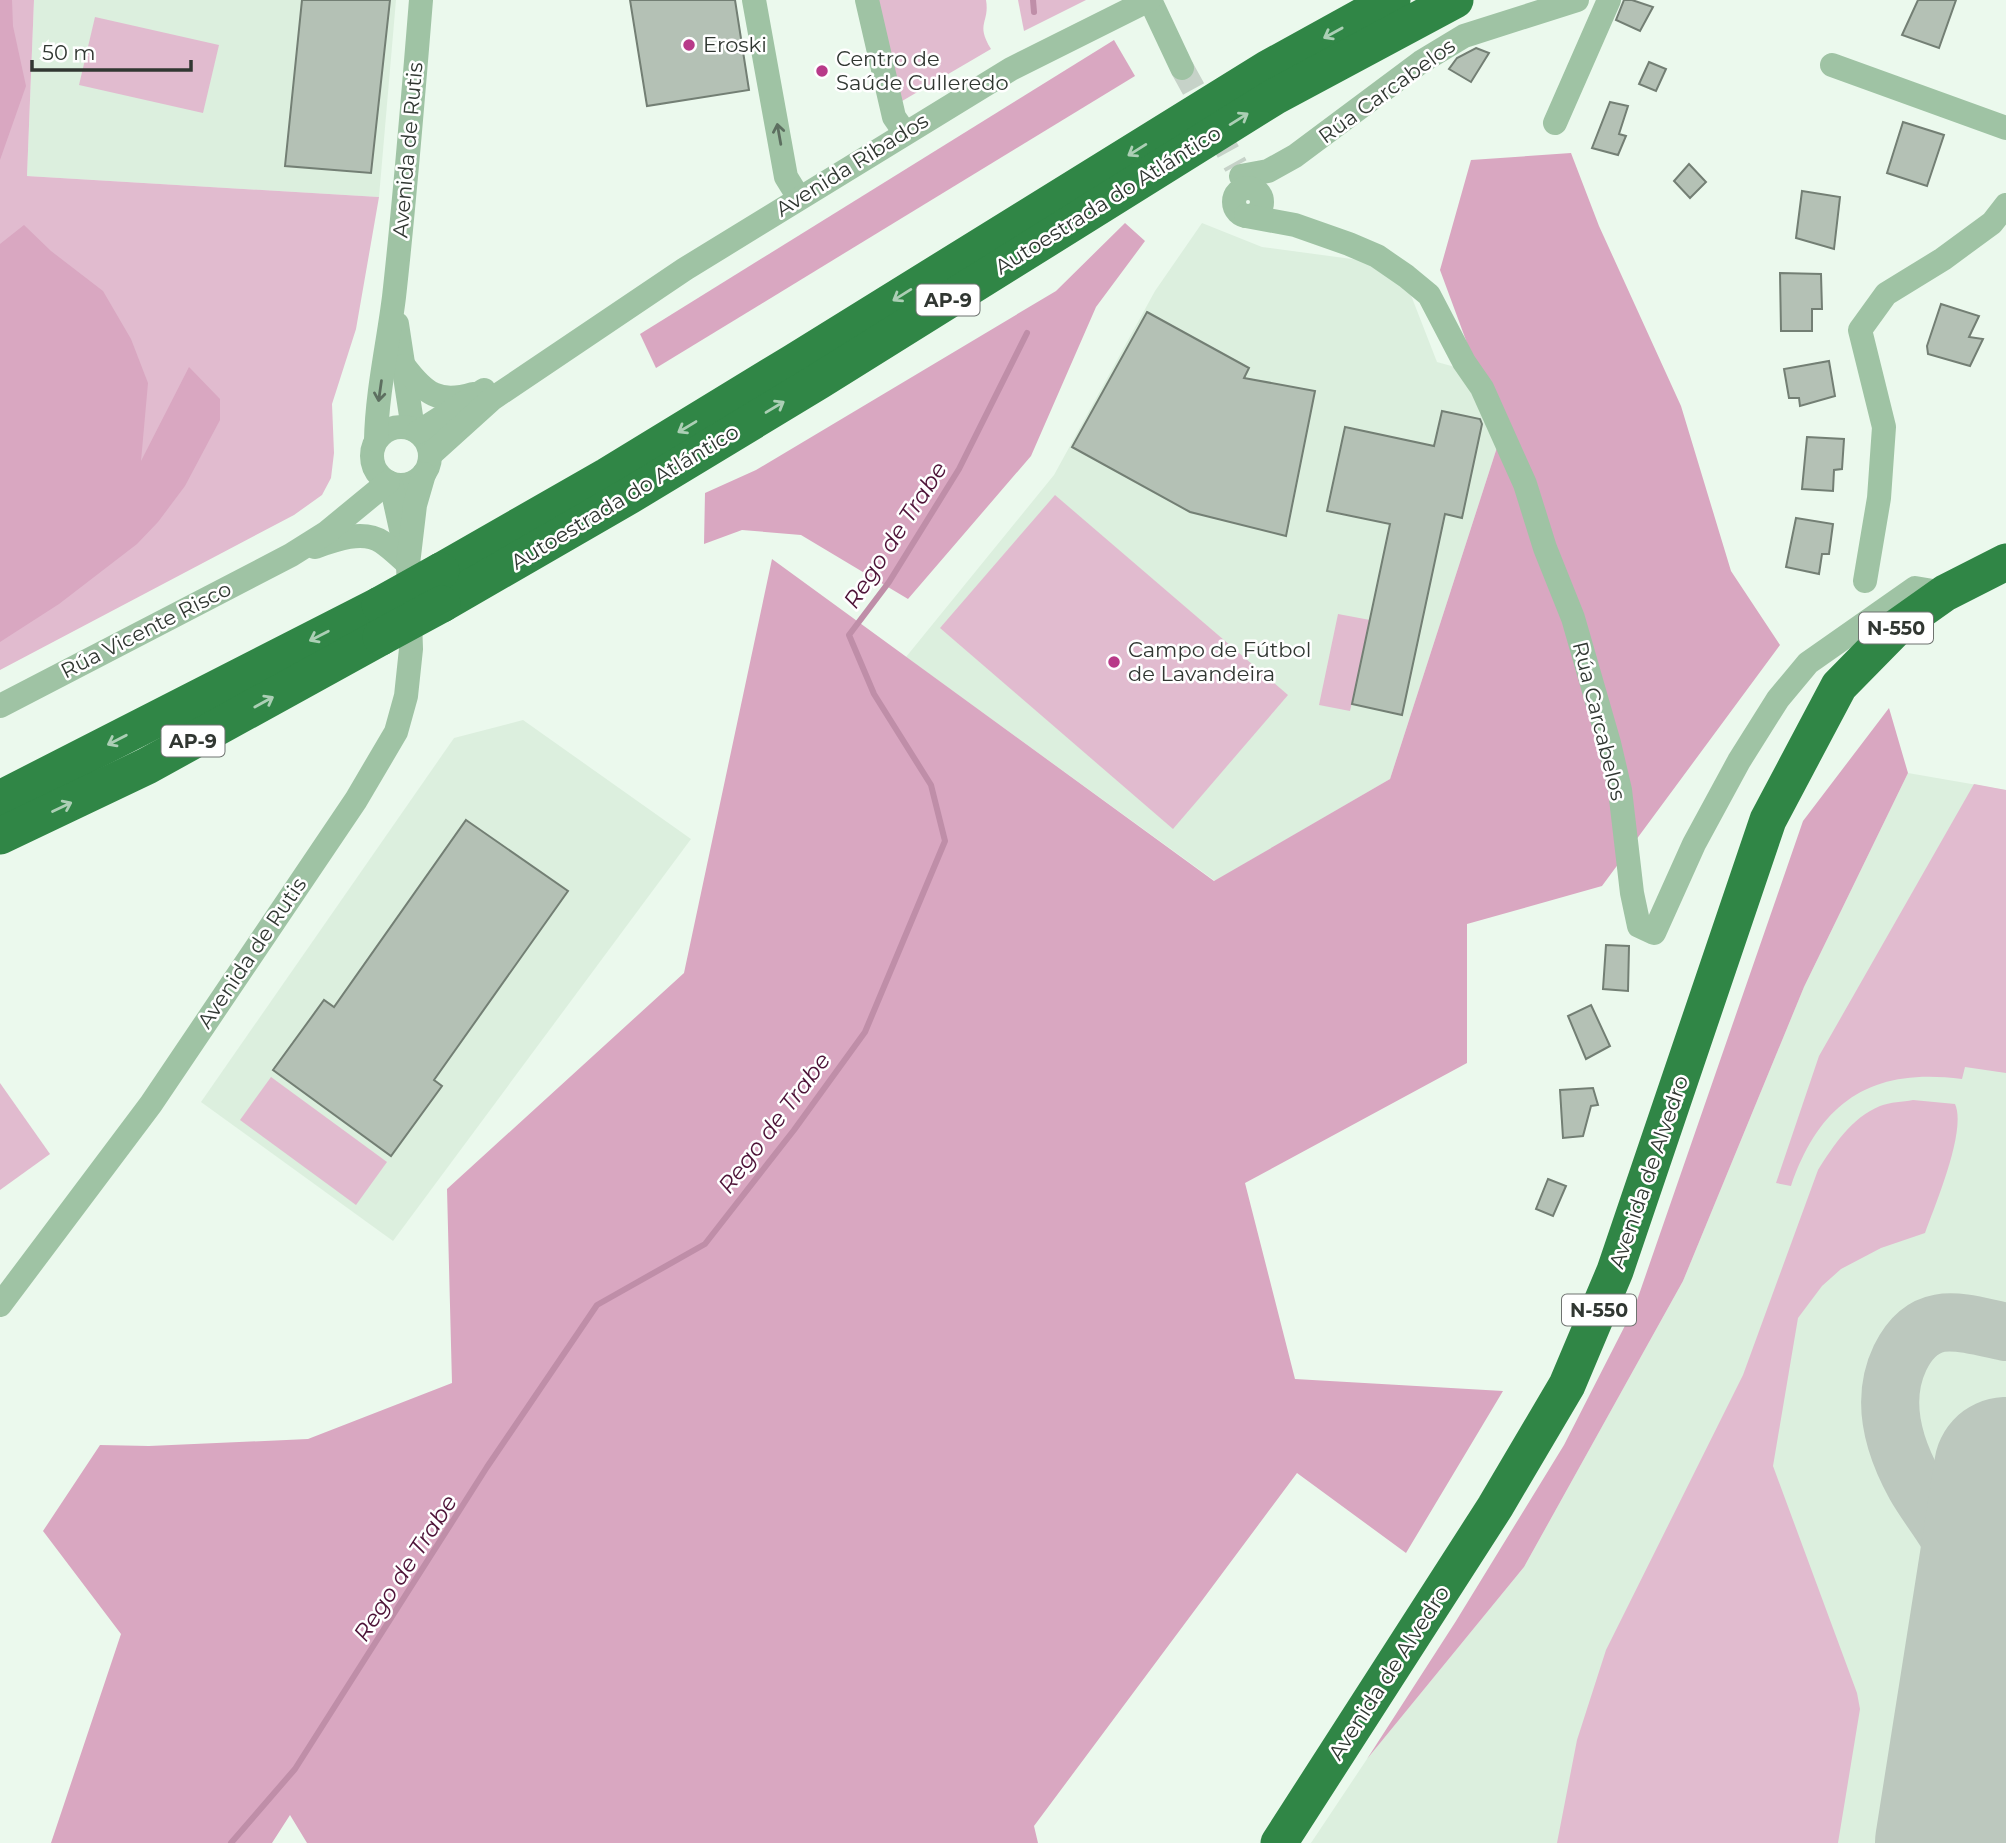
<svg xmlns="http://www.w3.org/2000/svg" width="2006" height="1843" font-family="Montserrat,sans-serif">
	<rect width="100%" height="100%" fill="#ebf9ed"/>
	<g fill="#dcefde">
		<polygon points="34,0 396,0 379,197 27,176"/>
		<polygon points="1202,223 1262,247 1367,261 1407,285 1437,362 1455,367 1501,435 1390,779 1215,881 906,657 1054,475 1155,291"/>
		<polygon points="523,720 691,839 393,1241 201,1102 454,738"/>
		<polygon points="1908,773 2006,790 2006,1843 1311,1843 1367,1759 1524,1567 1683,1281 1804,987"/>
	</g>
	<g fill="#e1bbcf">
		<polygon points="0,0 34,0 27,176 379,197 356,329 332,404 334,453 331,478 322,495 294,515 0,670"/>
		<path d="M877,0H986C990,23 975,23 991,49L897,104Z"/>
		<polygon points="1018,0 1086,0 1024,31"/>
		<polygon points="95,17 219,45 203,113 79,85"/>
		<polygon points="1055,495 1288,695 1173,829 940,628"/>
		<polygon points="1338,614 1370,620 1350,711 1319,705"/>
		<path d="M1974,784L2006,790V1073L1965,1067L1962,1079C1872,1067 1820,1101 1791,1186L1776,1183L1819,1056Z"/>
		<polygon points="271,1077 387,1162 356,1205 240,1120"/>
		<polygon points="0,1083 50,1154 0,1190"/>
		<path d="M1913,1100L1955,1104C1967,1130 1935,1205 1925,1233L1881,1248L1841,1269L1822,1286L1798,1318L1773,1466L1857,1693L1860,1709L1838,1843H1557L1577,1740L1606,1650L1743,1375L1818,1170C1834,1145 1851,1118 1880,1106C1890,1102 1903,1102 1913,1100Z"/>
	</g>
	<g fill="#d9a7c1">
		<polygon points="0,0 12,0 13,26 26,86 0,160"/>
		<polygon points="1114,40 1135,76 656,368 640,334"/>
		<polygon points="1571,153 1599,226 1681,406 1731,571 1780,645 1602,886 1467,924 1467,1063 1245,1183 1295,1379 1503,1391 1406,1553 1297,1473 1034,1826 1038,1843 307,1843 290,1815 272,1843 51,1843 121,1634 43,1531 100,1445 149,1446 308,1439 452,1383 447,1189 684,973 772,559 1214,881 1390,779 1501,435 1440,270 1471,160"/>
		<polygon points="1125,223 1145,241 1096,307 1031,456 908,599 801,535 742,530 704,544 705,493 756,470 1056,291"/>
		<polygon points="24,225 51,251 103,291 131,339 148,383 141,461 189,367 220,399 220,420 185,486 158,522 137,544 59,604 0,642 0,244"/>
		<polygon points="1889,708 1908,773 1804,987 1683,1281 1524,1567 1367,1759 1456,1621 1564,1445 1635,1306 1803,821"/>
	</g>
	<g fill="none" stroke-linecap="round" stroke-linejoin="round">
		<g stroke="#bf8ea8" stroke-width="6">
			<polyline points="1033,0 1034,12"/>
			<polyline points="231,1843 295,1769 487,1467 597,1305 705,1244 794,1130 865,1032 945,841 931,785 874,694 849,635 889,582 959,469 1027,333"/>
		</g>
		<path stroke="#bcc8be" stroke-width="58" d="M1976,1656C1978,1620 1973,1586 1957,1552C1946,1528 1928,1508 1915,1485C1893,1445 1880,1400 1900,1358C1925,1307 1962,1323 2006,1332"/>
		<polyline stroke="#bcc8be" stroke-width="144" points="1947,1843 2006,1469"/>
	</g>
	<g fill="#b4c1b5" stroke="#737f74" stroke-width="2">
		<polygon points="302,0 390,0 371,173 285,166"/>
		<polygon points="630,0 735,0 749,90 647,106"/>
		<polygon points="1624,0 1632,0 1653,7 1640,31 1616,20"/>
		<polygon points="1918,0 1956,0 1939,48 1902,35"/>
		<polygon points="1476,48 1489,53 1471,82 1449,69 1457,58"/>
		<polygon points="1649,62 1666,69 1656,91 1639,84"/>
		<polygon points="1610,102 1628,106 1619,134 1626,136 1618,155 1592,148"/>
		<polygon points="1903,122 1944,135 1927,186 1887,173"/>
		<polygon points="1689,164 1706,182 1690,198 1674,181"/>
		<polygon points="1802,191 1840,197 1834,249 1796,238"/>
		<polygon points="1780,273 1821,274 1822,309 1812,309 1812,331 1781,331"/>
		<polygon points="1941,304 1979,316 1969,337 1983,339 1970,366 1928,354 1927,346"/>
		<polygon points="1147,312 1249,368 1244,378 1315,391 1286,536 1190,512 1072,447"/>
		<polygon points="1829,361 1835,396 1800,406 1799,398 1789,398 1784,369"/>
		<polygon points="1442,411 1480,419 1482,424 1462,518 1445,514 1402,715 1352,704 1390,524 1327,511 1345,427 1434,446"/>
		<polygon points="1807,437 1844,439 1842,469 1834,470 1833,491 1802,489"/>
		<polygon points="1796,518 1833,524 1829,554 1822,554 1819,574 1786,567"/>
		<polygon points="466,820 568,891 434,1080 442,1086 391,1156 273,1070 324,1000 334,1007"/>
		<polygon points="1606,945 1629,946 1628,991 1603,989"/>
		<polygon points="1591,1005 1610,1046 1586,1059 1568,1016"/>
		<polygon points="1593,1088 1598,1105 1591,1106 1583,1136 1563,1138 1560,1090"/>
		<polygon points="1548,1179 1566,1186 1553,1216 1536,1209"/>
	</g>
	<g fill="none" stroke-linecap="round" stroke-linejoin="round">
		<polyline stroke="#c6d2c8" stroke-width="24" stroke-dasharray="24 12" stroke-linecap="butt" points="1182,68 1236,166"/>
		<g stroke="#9fc3a4" stroke-width="24">
			<polyline points="754,0 786,177 799,198"/>
			<polyline points="867,0 894,117 905,133"/>
			<polyline points="1150,0 1182,68"/>
			<polyline points="1832,65 2006,128"/>
			<polyline points="1555,123 1609,0"/>
			<polyline points="1241,176 1268,171 1295,156 1421,62 1464,36 1577,0"/>
			<circle cx="1248" cy="202" r="14"/>
			<polyline points="1246,216 1295,225 1349,244 1377,256 1406,276 1429,295 1464,362 1482,388 1525,484 1545,548 1573,618 1609,743 1620,790 1632,893 1639,926 1654,933 1694,844 1739,761 1778,699 1808,663 1915,588 1945,593"/>
			<polyline points="397,324 413,429"/>
			<path d="M404,366C425,394 439,404 473,394"/>
			<circle cx="401" cy="456" r="29"/>
			<polyline points="418,432 484,390"/>
			<path d="M376,440C377,392 388,345 394,297C405,199 413,99 421,0"/>
			<polyline points="430,455 492,399 685,269 1011,69 1149,0"/>
			<polyline points="391,484 404,543"/>
			<path d="M315,547C334,540 363,529 382,542C391,548 400,557 408,564"/>
			<polyline points="1865,581 1879,498 1884,427 1860,330 1886,294 1943,259 1992,223 2006,205"/>
			<polyline points="0,706 291,555 326,533 388,482"/>
			<polyline points="0,1305 151,1104 356,800 396,732 406,696 411,649 408,564 415,505 424,474"/>
		</g>
		<g stroke="#308646" stroke-width="37">
			<polyline points="441,571 607,476 794,362 1267,69 1392,0"/>
			<polyline points="442,604 629,496 819,381 1274,97 1455,0"/>
			<polyline points="0,799 380,605"/>
			<polyline points="0,836 147,766 381,637"/>
			<polyline points="1279,1843 1495,1507 1567,1385 1615,1271 1768,820 1839,686 1897,627 1945,593 2006,562"/>
		</g>
		<g stroke="#308646" stroke-width="37">
			<polyline points="380,605 441,571"/>
			<polyline points="381,637 442,604"/>
		</g>
	</g>
	<defs><path id="oneway-shaft" d="M-6 0H5M1.5-3L5.5 0L1.5 3" fill="none" stroke-width="1.6" stroke-linecap="round" stroke-linejoin="round" transform="scale(1.75)"/></defs>
	<g stroke="#accfb5">
		<use href="#oneway-shaft" transform="translate(1333 33) rotate(151)"/>
		<use href="#oneway-shaft" transform="translate(1239 119) rotate(-32)"/>
		<use href="#oneway-shaft" transform="translate(1137 150) rotate(148)"/>
		<use href="#oneway-shaft" transform="translate(902 295) rotate(148)"/>
		<use href="#oneway-shaft" transform="translate(775 407) rotate(-31)"/>
		<use href="#oneway-shaft" transform="translate(687 427) rotate(149)"/>
		<use href="#oneway-shaft" transform="translate(319 636) rotate(153)"/>
		<use href="#oneway-shaft" transform="translate(264 702) rotate(-29)"/>
		<use href="#oneway-shaft" transform="translate(117 740) rotate(153)"/>
		<use href="#oneway-shaft" transform="translate(62 807) rotate(-25)"/>
	</g>
	<g stroke="#5d6f60">
		<use href="#oneway-shaft" transform="translate(779 134) rotate(-100)"/>
		<use href="#oneway-shaft" transform="translate(380 391) rotate(98)"/>
	</g>
	<g fill="#b83a89" stroke="#fff" stroke-width="2.5">
		<circle cx="689" cy="45" r="7"/>
		<circle cx="822" cy="71" r="7"/>
		<circle cx="1114" cy="662" r="7"/>
	</g>
	<g text-anchor="middle" stroke-width="5" stroke-linejoin="round" paint-order="stroke">
		<g fill="#fff" stroke="#6f7370" stroke-width="2">
			<rect x="916.5" y="284.5" width="63" height="31" rx="5"/>
			<rect x="1859" y="612.5" width="74" height="31" rx="5"/>
			<rect x="161.5" y="725.5" width="63" height="31" rx="5"/>
			<rect x="1562" y="1294.5" width="74" height="31" rx="5"/>
		</g>
		<g font-size="19" font-weight="bold" fill="#313732">
			<text x="948" y="307">AP-9</text>
			<text x="1896" y="635">N-550</text>
			<text x="193" y="748">AP-9</text>
			<text x="1599" y="1317">N-550</text>
		</g>
		<g font-size="21" fill="#313732" stroke="#fff" text-anchor="start">
			<text x="703" y="52">Eroski</text>
			<text x="836" y="66">Centro de<tspan x="836" dy="24">Saúde Culleredo</tspan></text>
			<text x="1128" y="657">Campo de Fútbol<tspan x="1128" dy="24">de Lavandeira</tspan></text>
		</g>
		<g font-size="21" fill="#313732" stroke="#fff">
			<text transform="translate(1387 91) rotate(-36)" y="7">Rúa Carcabelos</text>
			<text transform="translate(408 150) rotate(-85)" y="7">Avenida de Rutis</text>
			<text transform="translate(852 165) rotate(-32)" y="7">Avenida Ribados</text>
			<text transform="translate(1108 200) rotate(-32)" y="7">Autoestrada do Atlántico</text>
			<text transform="translate(625 497) rotate(-31)" y="7">Autoestrada do Atlántico</text>
			<text transform="translate(146 630) rotate(-27)" y="7">Rúa Vicente Risco</text>
			<text transform="translate(1599 721) rotate(76)" y="7">Rúa Carcabelos</text>
			<text transform="translate(252 953) rotate(-56)" y="7">Avenida de Rutis</text>
			<text transform="translate(1649 1172) rotate(-71)" y="7">Avenida de Alvedro</text>
			<text transform="translate(1389 1673) rotate(-57)" y="7">Avenida de Alvedro</text>
		</g>
		<g font-size="23" font-style="italic" fill="#4d1237" stroke="#fff">
			<text transform="translate(895 535) rotate(-57)" y="8">Rego de Trabe</text>
			<text transform="translate(774 1123) rotate(-53)" y="8">Rego de Trabe</text>
			<text transform="translate(405 1568) rotate(-57)" y="8">Rego de Trabe</text>
		</g>
	</g>
	<path d="M32 60v10h159v-10" fill="none" stroke="#313732" stroke-width="3.5"/>
	<text x="42" y="60" font-size="21" fill="#313732" stroke="#ffffff" stroke-width="5" paint-order="stroke">50 m</text>
</svg>
